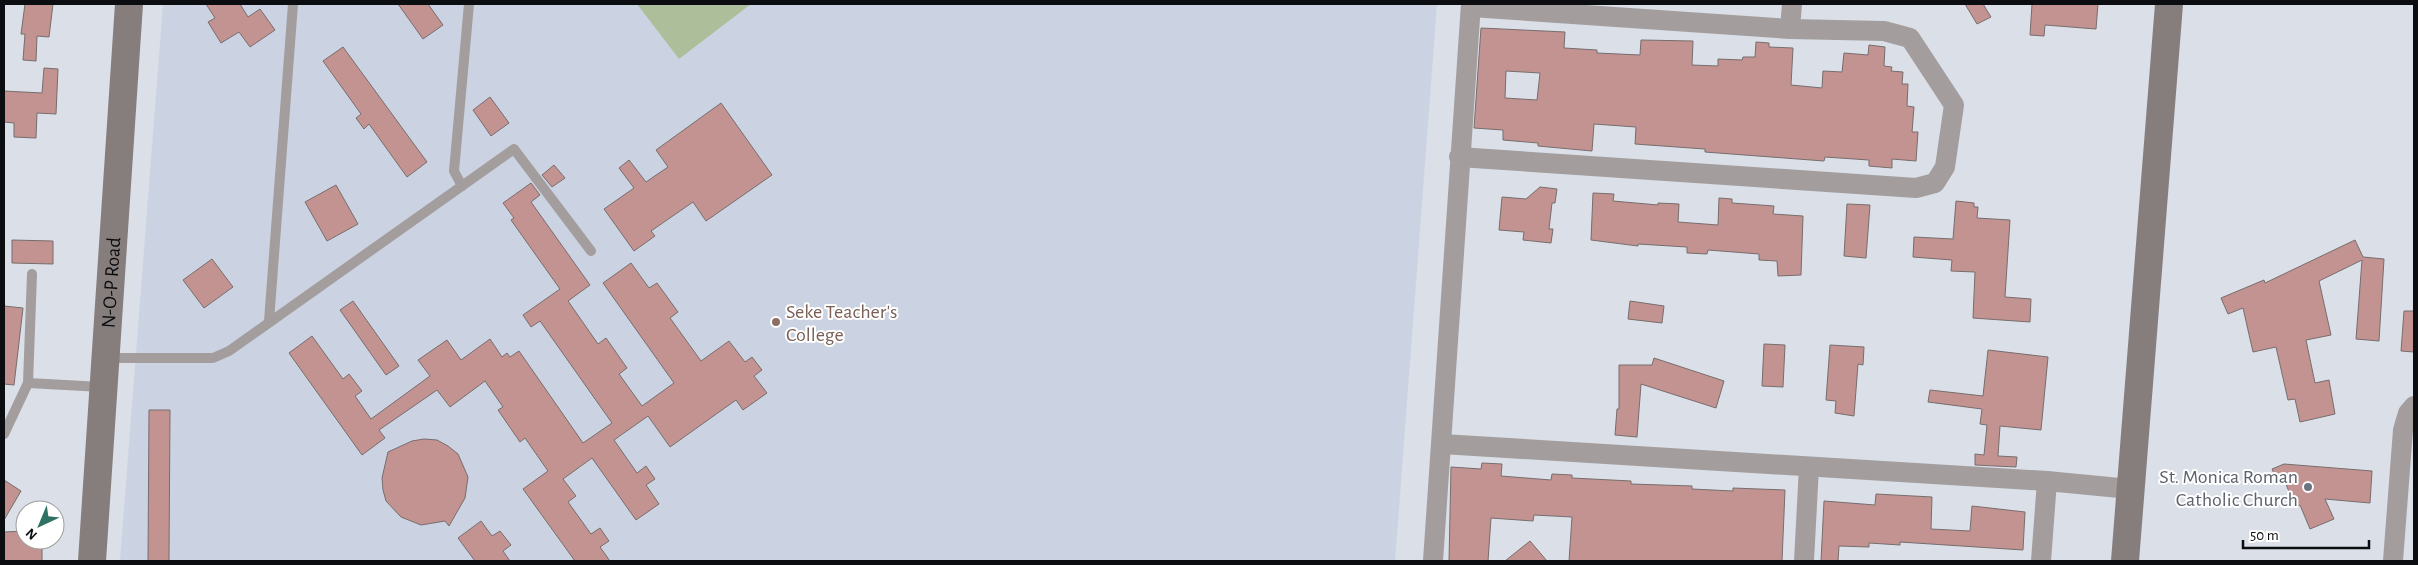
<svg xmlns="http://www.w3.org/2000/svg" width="2418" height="565" font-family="'Alegreya Sans',sans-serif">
	<rect width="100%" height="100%" fill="#dadfe8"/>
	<polygon fill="#cbd3e2" points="163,4 1437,4 1395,561 120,561"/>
	<polygon fill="#adbf9a" points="637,4 751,4 679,59"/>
	<g fill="#c39392" stroke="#776d6d" fill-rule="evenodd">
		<polygon points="25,4 53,4 49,37 37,36 36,61 23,60 25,34 21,34"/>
		<polygon points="206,4 240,4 248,17 260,9 275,30 250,47 239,32 221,43 208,22 215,18"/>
		<polygon points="398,4 428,4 443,25 423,39"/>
		<polygon points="1965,4 1983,4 1991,17 1977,24"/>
		<polygon points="2032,4 2098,4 2096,29 2045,25 2044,36 2030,35"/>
		<path d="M1481,28L1565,32L1564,48L1597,50V53L1640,55L1641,40L1693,41L1692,65L1718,66V59L1742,60L1743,57H1755L1756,42L1769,43V47L1793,48L1791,85L1822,88L1823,71L1842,72L1844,53L1868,55L1869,45L1885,47L1884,66L1892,67L1891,71L1903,72L1902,84H1908L1907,106L1914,107L1912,132H1918L1916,161L1892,159V168L1869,166V160L1825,157L1824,161L1705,152V149L1635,144L1636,127L1594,124L1592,151L1538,146V143L1503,140V130L1474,128ZM1506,71L1540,73L1537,100L1505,98Z"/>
		<polygon points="343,47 427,162 407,177 369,124 364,129 356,118 361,114 323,61"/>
		<polygon points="44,68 58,69 56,114 37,113 36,138 14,137 14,123 4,122 4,91 42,93"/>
		<polygon points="490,97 509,123 491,136 473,110"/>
		<polygon points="721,103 772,175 706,221 693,202 651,231 655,236 634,251 604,209 634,188 619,168 629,160 646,182 668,167 656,150"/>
		<polygon points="554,165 565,178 552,187 542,175"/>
		<polygon points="531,183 540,195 531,202 590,285 568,301 598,344 606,338 627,368 619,374 642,406 674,383 603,283 631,263 649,288 657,283 678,312 670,318 701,361 729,341 745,362 752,357 762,370 754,376 767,393 743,410 736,400 670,447 648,416 614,440 637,473 646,466 655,479 646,485 659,504 636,520 592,458 563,479 576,496 568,502 591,534 600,528 609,541 600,547 610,561 575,561 523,489 548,471 525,438 520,442 498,410 503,407 485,381 450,407 437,390 379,430 385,438 362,455 289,353 312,336 343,379 349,374 362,391 355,396 371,419 430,376 418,360 447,340 461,360 490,339 502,357 507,353 510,357 519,351 583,443 612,423 540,321 531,327 523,315 560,289 511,220 514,218 503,203"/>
		<polygon points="336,185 358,224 327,241 305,202"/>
		<polygon points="1540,187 1557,189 1555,203 1552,203 1549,229 1553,229 1551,243 1523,240 1524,232 1499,230 1502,197 1526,199"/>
		<polygon points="1593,193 1614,194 1613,201 1658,205 1658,203 1679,204 1678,222 1718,225 1719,198 1732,199 1732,203 1774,206 1773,214 1803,216 1801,275 1778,276 1777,261 1759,260 1759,254 1708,250 1707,254 1687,253 1687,247 1638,244 1638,246 1591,240"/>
		<polygon points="1956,201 1974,203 1974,207 1978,207 1977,218 2010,220 2005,297 2031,299 2030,322 1973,318 1975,272 1951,271 1952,260 1913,257 1914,237 1953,239"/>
		<polygon points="1847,204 1870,205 1866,258 1844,256"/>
		<polygon points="12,240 53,241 53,264 12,263"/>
		<polygon points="2355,240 2363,257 2384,259 2379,341 2356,339 2362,260 2319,281 2331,335 2306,340 2315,383 2329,380 2335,414 2300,422 2295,399 2288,400 2276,347 2253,352 2243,308 2228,314 2221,298 2264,280 2265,283"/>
		<polygon points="212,259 233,287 204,308 183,280"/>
		<polygon points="353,301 399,366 386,375 340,310"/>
		<polygon points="1630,301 1664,306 1662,323 1628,319"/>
		<polygon points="4,306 23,308 14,385 4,384"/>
		<polygon points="2404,311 2414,311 2414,352 2401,351"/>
		<polygon points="1764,344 1785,345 1783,387 1762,386"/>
		<polygon points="1830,345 1864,347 1863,365 1858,364 1854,416 1835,413 1836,401 1826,400"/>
		<polygon points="1988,350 2048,357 2041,430 2000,426 1998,456 2017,457 2016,467 1975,465 1975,454 1984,455 1987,425 1980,424 1982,409 1928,402 1930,390 1983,396"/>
		<polygon points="1654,358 1724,381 1716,408 1641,384 1637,437 1615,435 1617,409 1619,409 1619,365 1652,365"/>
		<polygon points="149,410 170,410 169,561 148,561"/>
		<polygon points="424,439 437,440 448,446 458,454 468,477 465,498 449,526 445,521 421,525 401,517 386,501 383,490 382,478 388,452 412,441"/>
		<polygon points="1482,463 1502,464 1501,476 1551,480 1552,474 1572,475 1572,478 1631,481 1631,484 1692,486 1692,489 1733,491 1733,488 1785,490 1782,561 1569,561 1572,517 1534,515 1533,521 1491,518 1488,561 1449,561 1451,467 1481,469"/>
		<polygon points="2284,464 2372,471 2370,503 2325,499 2334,519 2310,529 2300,505 2295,507 2284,479 2278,482 2272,469"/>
		<polygon points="4,480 21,491 4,520"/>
		<polygon points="1876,494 1932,497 1931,529 1970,531 1972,506 2025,512 2023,550 1900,542 1900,545 1869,543 1869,547 1839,546 1838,561 1821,561 1824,501 1875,505"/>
		<polygon points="481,521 492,536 500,531 511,545 503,551 510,561 475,561 458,538"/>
		<polygon points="25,531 25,540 42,540 42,561 4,561 4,532"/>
		<polygon points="1530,541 1547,561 1505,561"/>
	</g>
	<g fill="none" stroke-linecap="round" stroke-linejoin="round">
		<g stroke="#a39e9d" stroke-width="10">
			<polyline points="462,186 454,171 469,4"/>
			<polyline points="269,321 293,4"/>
			<polyline points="105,358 213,358 229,351 514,149 591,251"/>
			<polyline points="28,383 102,387"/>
			<polyline points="4,434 28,383 32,274"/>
		</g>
		<g stroke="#a39e9d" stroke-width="20">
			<polyline points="1790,29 1792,4"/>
			<polyline points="1459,157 1916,188 1935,183 1945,167 1954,105 1910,38 1884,31 1790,29 1471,7"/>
			<polyline points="1442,444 2047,481 2130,489"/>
			<polyline points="1433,561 1471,4"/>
			<polyline points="1804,561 1809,467"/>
			<polyline points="2041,561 2047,481"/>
			<polyline points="2393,561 2403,430 2408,413 2414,406"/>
		</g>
		<g stroke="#857e7d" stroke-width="28">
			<path id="s1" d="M92,561L129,4"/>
			<polyline points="2125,561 2169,4"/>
		</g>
	</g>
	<circle fill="#8d6e63" stroke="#fff" stroke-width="2" cx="776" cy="322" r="5"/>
	<circle fill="#6b7280" stroke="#fff" stroke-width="2" cx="2308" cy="487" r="5"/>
	<g text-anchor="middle" stroke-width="4" stroke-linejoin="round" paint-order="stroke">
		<g font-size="20" fill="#0c0d10" stroke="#fff">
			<text dy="7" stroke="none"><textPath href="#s1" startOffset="279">N-O-P Road</textPath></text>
		</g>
		<g font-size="20" fill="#785e54" stroke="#fff" text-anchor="start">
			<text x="786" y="318">Seke Teacher's<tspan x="786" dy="23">College</tspan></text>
		</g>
		<g font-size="20" fill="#5b616d" stroke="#fff" text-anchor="end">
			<text x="2298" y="483">St. Monica Roman<tspan x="2298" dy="23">Catholic Church</tspan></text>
		</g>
	</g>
	<rect width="2418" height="565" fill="none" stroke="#0c0d10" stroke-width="10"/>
	<g transform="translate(40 525) rotate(224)"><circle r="24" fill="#ffffff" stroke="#9e9e9f"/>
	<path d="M0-4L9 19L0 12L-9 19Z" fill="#2f7264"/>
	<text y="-8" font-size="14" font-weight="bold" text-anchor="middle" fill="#0c0d10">N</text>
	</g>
	<path d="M2243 540v8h126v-8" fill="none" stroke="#0c0d10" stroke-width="2.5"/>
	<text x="2250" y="540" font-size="15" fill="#0c0d10" stroke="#ffffff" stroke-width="4" paint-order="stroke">50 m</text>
</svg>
